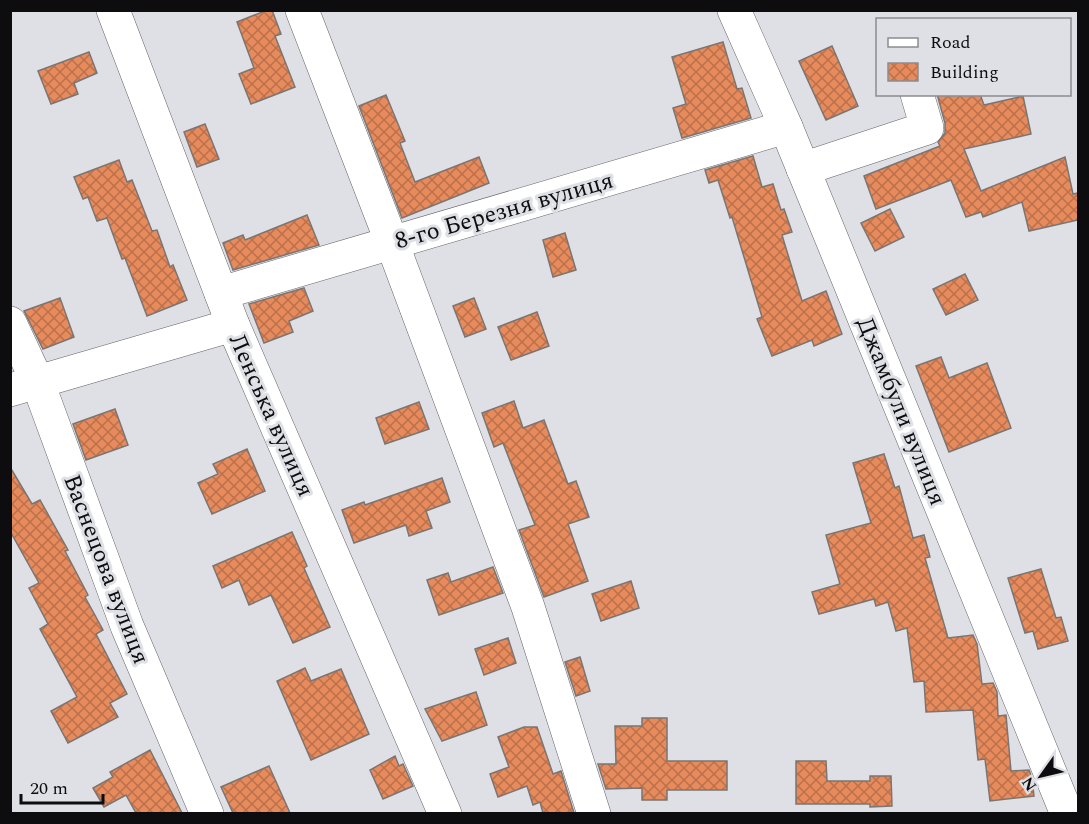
<svg xmlns="http://www.w3.org/2000/svg" width="1089" height="824" font-family="Spectral,serif">
	<defs>
		<pattern id="building-cross-hatch" width="8" height="8" patternUnits="userSpaceOnUse" patternTransform="scale(1.5)"><rect width="8" height="8" fill="#e78b5d"/><path d="M0 0l8 8M0 8l8-8" fill="none" stroke="#ba704b"/></pattern>
	</defs>
	<rect width="100%" height="100%" fill="#dfe0e5"/>
	<g fill="url(#building-cross-hatch)" stroke="#7a7573" stroke-width="1.5">
		<polygon points="267,10 272,10 281,34 275,36 295,87 251,104 239,74 254,68 237,22"/>
		<polygon points="723,42 737,89 742,88 751,118 682,138 673,108 686,104 672,57"/>
		<polygon points="832,46 858,106 826,120 799,61"/>
		<polygon points="89,52 97,73 74,83 78,94 51,104 38,71"/>
		<polygon points="937,94 980,94 984,105 1023,96 1031,134 964,149 981,191 1065,157 1073,194 1078,193 1078,220 1029,231 1022,202 983,217 981,212 966,217 951,180 876,209 864,176 940,146 938,142 945,133 945,123"/>
		<polygon points="386,95 405,141 400,143 415,182 479,157 489,183 402,218 359,106"/>
		<polygon points="205,124 219,159 197,167 184,132"/>
		<polygon points="753,156 762,187 773,184 781,210 784,209 792,232 782,235 802,301 826,291 842,334 814,346 812,340 772,356 757,319 762,317 732,217 730,218 718,180 709,183 705,170"/>
		<polygon points="119,160 127,182 132,180 152,231 157,230 170,267 173,265 187,300 147,316 125,258 122,259 107,218 97,221 88,197 83,199 74,177"/>
		<polygon points="890,209 904,237 875,251 861,223"/>
		<polygon points="307,215 319,245 233,270 223,243 243,235 245,240"/>
		<polygon points="565,233 576,270 553,277 543,240"/>
		<polygon points="965,274 978,300 946,315 933,289"/>
		<polygon points="304,288 313,311 289,321 293,332 264,343 249,304"/>
		<polygon points="60,298 74,337 43,349 24,311"/>
		<polygon points="474,298 486,329 465,337 453,306"/>
		<polygon points="537,312 549,346 511,360 498,327"/>
		<polygon points="941,357 949,378 987,363 1011,428 949,452 916,366"/>
		<polygon points="514,401 523,428 544,420 568,484 576,481 589,517 568,524 588,581 544,597 519,530 535,525 503,443 494,447 482,413"/>
		<polygon points="419,402 429,429 385,444 376,418"/>
		<polygon points="115,409 128,445 86,460 73,424"/>
		<polygon points="247,449 265,491 212,514 198,483 218,474 213,464"/>
		<polygon points="884,454 895,488 899,486 913,538 924,535 930,557 925,558 948,638 973,635 977,644 982,684 993,683 997,692 998,716 1006,715 1011,771 1029,770 1032,778 1034,796 990,801 985,759 978,760 973,710 926,712 924,681 914,682 907,628 896,631 888,602 876,606 874,599 819,614 812,592 840,584 826,535 871,523 853,463"/>
		<polygon points="10,467 32,504 40,500 68,550 65,551 88,595 85,597 103,630 96,634 127,694 110,703 118,717 68,743 51,711 77,697 40,629 48,624 29,588 39,583 10,531"/>
		<polygon points="442,478 450,502 426,511 432,528 409,536 406,525 354,543 342,510 364,502 365,505"/>
		<polygon points="292,532 307,566 304,568 330,627 293,643 271,595 249,605 239,580 222,588 213,566"/>
		<polygon points="493,567 503,593 439,615 427,580 448,573 451,582"/>
		<polygon points="1041,569 1056,618 1061,617 1068,641 1038,649 1033,631 1025,633 1008,578"/>
		<polygon points="631,581 639,608 601,621 592,594"/>
		<polygon points="508,638 516,663 484,675 475,649"/>
		<polygon points="580,657 590,691 576,696 565,662"/>
		<polygon points="305,668 311,681 341,669 369,734 311,760 277,681"/>
		<polygon points="476,692 487,725 442,741 425,709"/>
		<polygon points="642,718 667,718 667,761 727,761 727,790 667,790 667,800 642,800 642,788 606,789 598,764 616,764 615,726 642,726"/>
		<polygon points="524,727 537,727 553,774 561,771 574,813 543,813 540,802 533,805 527,786 498,797 490,774 509,767 498,737"/>
		<polygon points="150,750 182,813 136,813 126,795 104,807 93,788 113,777 110,772"/>
		<polygon points="395,756 399,766 403,764 413,786 383,799 370,770"/>
		<polygon points="796,761 826,761 827,781 870,781 870,776 891,776 892,806 870,807 870,804 796,804"/>
		<polygon points="269,766 290,813 233,813 221,787"/>
	</g>
	<g fill="none" stroke-linecap="round" stroke-linejoin="round">
		<defs>
			<g id="minor">
				<polyline points="113,10 233,325 445,814"/>
				<polyline points="302,10 392,243 528,607 594,814"/>
				<polyline points="734,10 786,127 1067,814"/>
				<polyline points="803,169 927,128 917,94"/>
				<polyline points="221,293 786,127"/>
				<polyline points="10,323 38,383 127,626 207,814"/>
				<polyline points="10,390 233,325"/>
			</g>
		</defs>
		<use href="#minor" stroke="#65656a" stroke-width="34"/>
		<use href="#minor" stroke="#fff" stroke-width="33"/>
	</g>
	<g text-anchor="middle" stroke-width="6" stroke-linejoin="round" paint-order="stroke">
		<g font-size="24" fill="#0d0d0f" stroke="#dfe0e5">
			<text transform="translate(504 210) rotate(-16)" y="8">8-го Березня вулиця</text>
			<text transform="translate(902 411) rotate(68)" y="8">Джамбули вулиця</text>
			<text transform="translate(272 415) rotate(66)" y="8">Ленська вулиця</text>
			<text transform="translate(107 569) rotate(69)" y="8">Васнецова вулиця</text>
		</g>
	</g>
	<rect width="1089" height="824" fill="none" stroke="#0d0d0f" stroke-width="24"/>
	<rect x="876" y="18" width="195" height="78" fill="#dfe0e5" stroke="#8b8c8f" stroke-width="1.5"/>
	<rect x="888" y="38" width="30" height="9" fill="#ffffff" stroke="#8b8c8f" stroke-width="1.5"/>
	<text x="930" y="48" font-size="18" fill="#0d0d0f">Road</text>
	<rect x="888" y="63" width="30" height="18" fill="url(#building-cross-hatch)" stroke="#8b8c8f" stroke-width="1.5"/>
	<text x="930" y="78" font-size="18" fill="#0d0d0f">Building</text>
	<g transform="translate(1041 776) rotate(236)" stroke="#dfe0e5" stroke-width="4.5" paint-order="stroke">
	<path d="M0-4.5L10 22L0 15L-10 22Z" fill="#0d0d0f"/>
	<text y="-9" font-size="16" font-weight="bold" text-anchor="middle" fill="#0d0d0f">N</text>
	</g>
	<path d="M21 794v9h82v-9" fill="none" stroke="#0d0d0f" stroke-width="3"/>
	<text x="30" y="794" font-size="18" fill="#0d0d0f" stroke="#dfe0e5" stroke-width="4.5" paint-order="stroke">20 m</text>
</svg>
